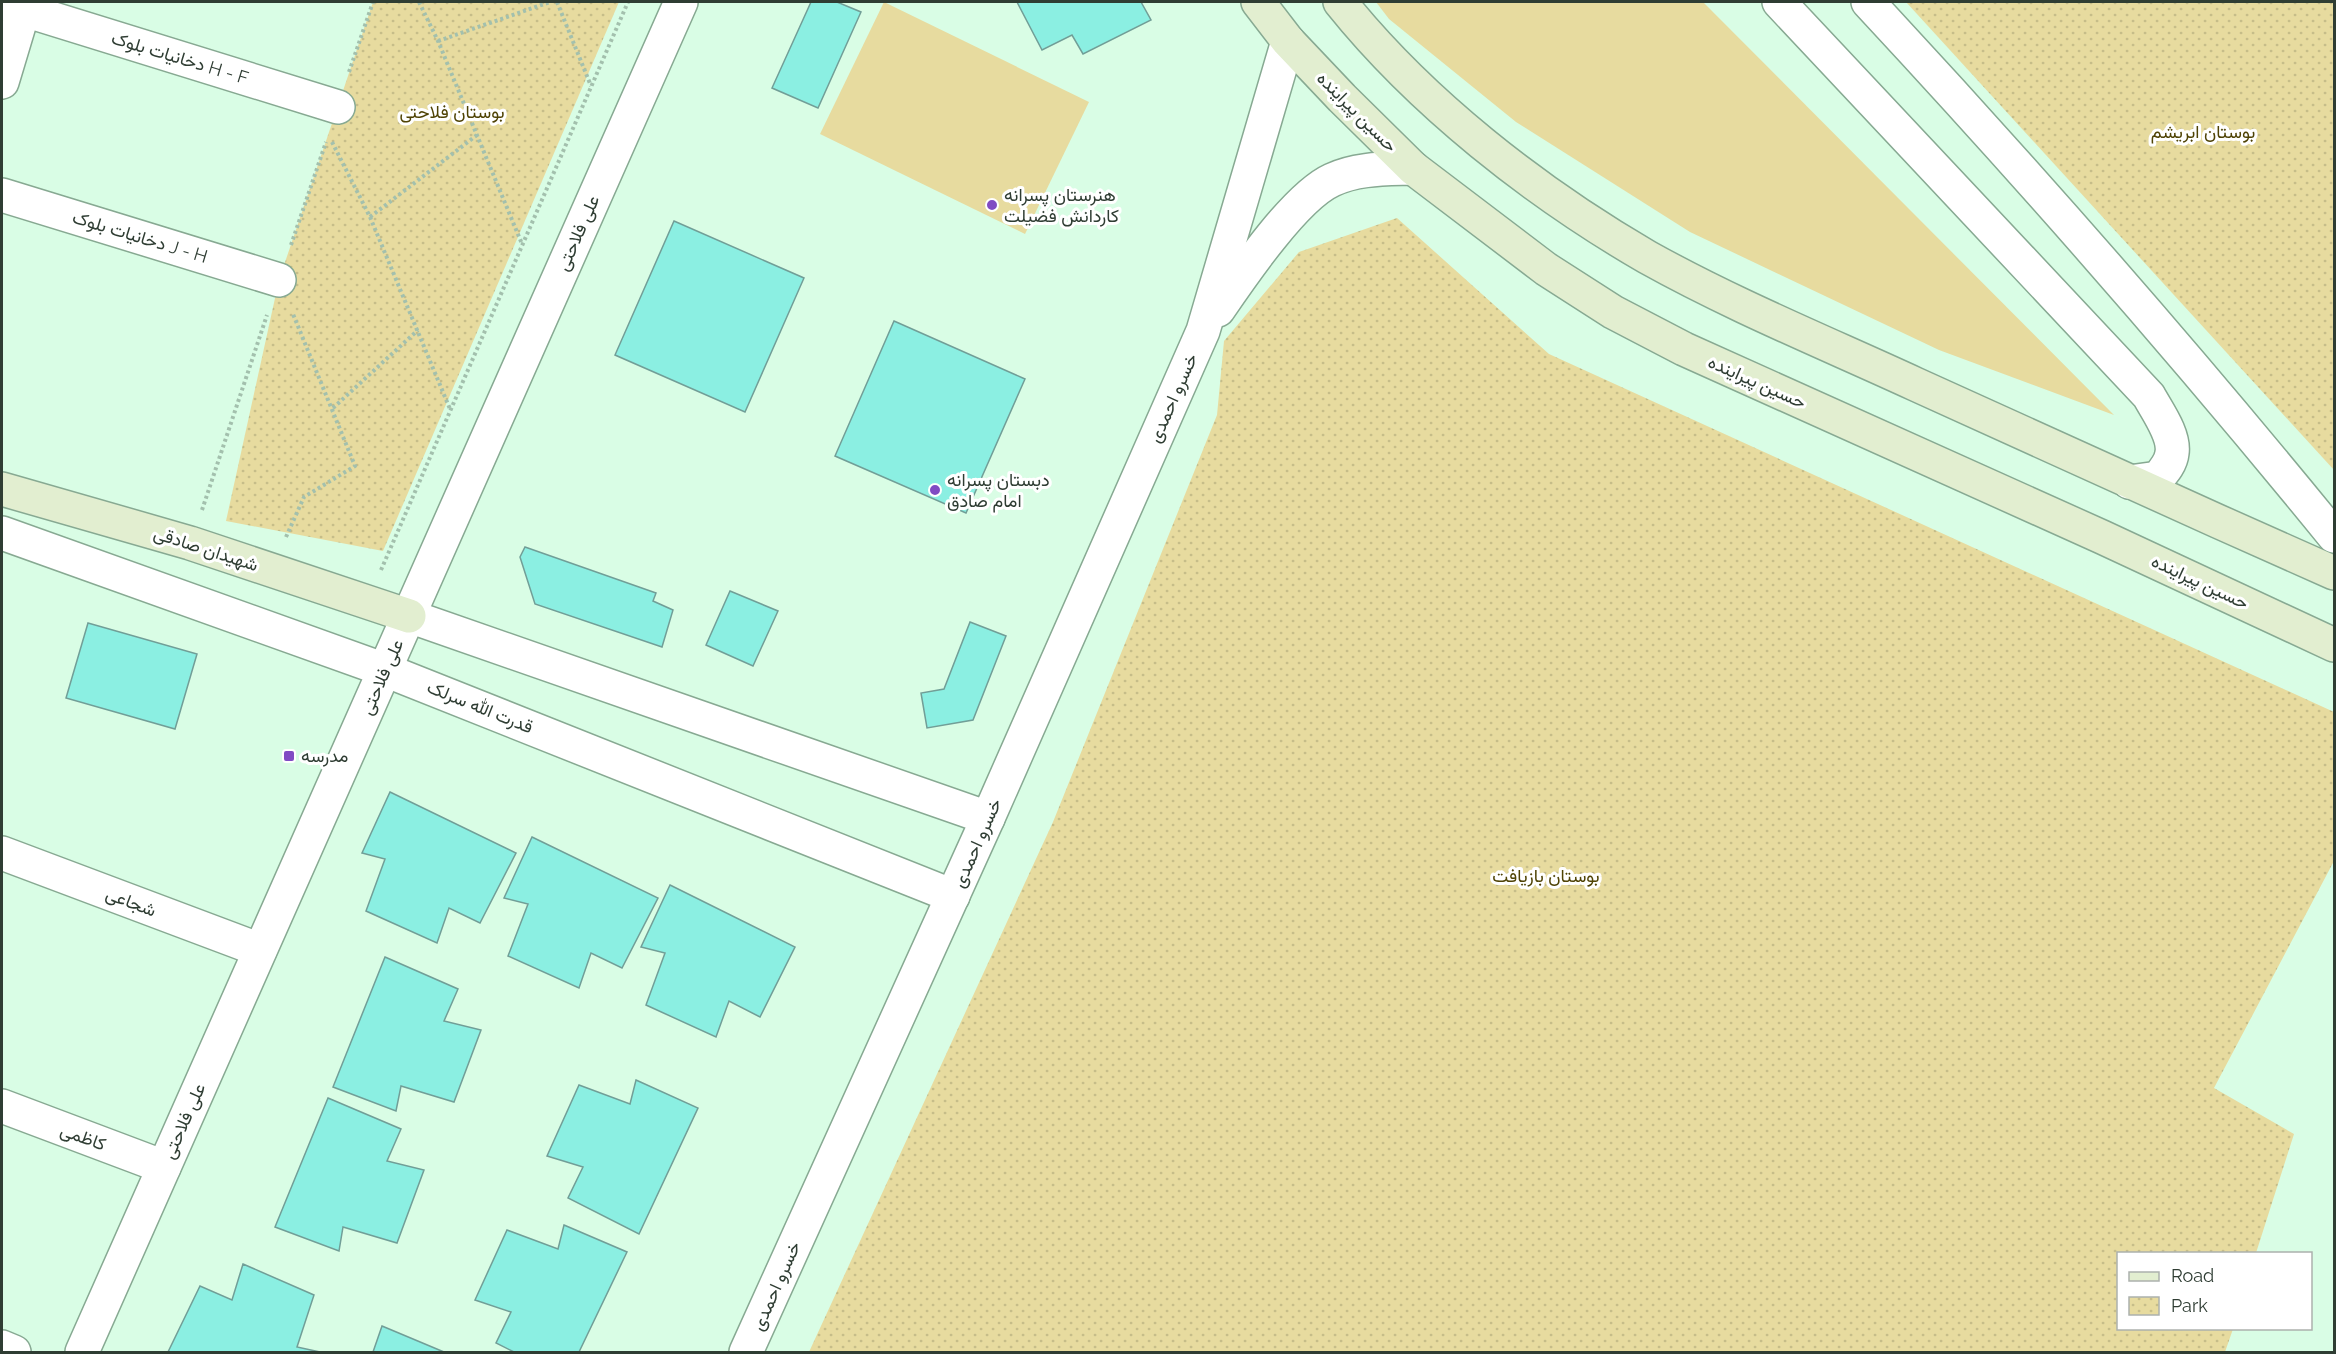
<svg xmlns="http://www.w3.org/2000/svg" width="2336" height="1354" font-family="Raleway,Vazirmatn,sans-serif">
	<defs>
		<pattern id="park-dots" width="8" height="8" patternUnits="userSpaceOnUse" patternTransform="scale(1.5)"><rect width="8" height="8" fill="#e7db9f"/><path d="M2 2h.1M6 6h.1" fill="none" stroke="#c6bd89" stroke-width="1.8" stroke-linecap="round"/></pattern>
	</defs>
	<rect width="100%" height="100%" fill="#d9fde5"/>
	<g fill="#e7db9f">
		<polygon points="884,2 1089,102 1025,234 820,134"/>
		<polygon points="1376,2 1703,2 2114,415 1939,350 1690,232 1516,122 1389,19"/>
	</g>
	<g fill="url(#park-dots)">
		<polygon points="373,2 619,2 383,551 226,521 279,280"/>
		<polygon points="1906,2 2334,2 2334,470"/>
		<polygon points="1397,218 1549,354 2334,712 2334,861 2214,1088 2294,1134 2256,1253 2118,1254 2118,1328 2233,1329 2225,1352 809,1352 1053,822 1217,415 1224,341 1299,252"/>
	</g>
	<g fill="#8befe2" stroke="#719e97" stroke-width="1.5">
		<polygon points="811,2 837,2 861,12 818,108 772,88"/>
		<polygon points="1017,2 1141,2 1151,20 1083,54 1072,35 1042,50"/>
		<polygon points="674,221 804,278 745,412 615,355"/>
		<polygon points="894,321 1025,379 966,513 835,456"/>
		<polygon points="525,547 656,593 653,601 673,610 662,647 535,604 520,557"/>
		<polygon points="730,591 778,611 753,666 706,645"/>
		<polygon points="970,622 1006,636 973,720 927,728 921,693 944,689"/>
		<polygon points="88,623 197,654 175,729 66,698"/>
		<polygon points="390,792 516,853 480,923 449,908 437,943 366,911 385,859 362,853"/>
		<polygon points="532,837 658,898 622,968 591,953 579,988 508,956 528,904 504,898"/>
		<polygon points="670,885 795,947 760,1017 729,1001 716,1037 646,1005 665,953 641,947"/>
		<polygon points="385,957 458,989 444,1021 481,1030 454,1102 401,1086 396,1111 333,1087"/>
		<polygon points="636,1080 698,1108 639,1234 568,1198 583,1167 547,1156 579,1085 630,1104"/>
		<polygon points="328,1098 401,1129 387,1161 424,1170 397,1243 343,1227 339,1251 275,1227"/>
		<polygon points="564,1225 627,1252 579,1352 514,1352 496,1343 511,1312 475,1300 507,1230 558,1249"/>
		<polygon points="243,1264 314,1295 297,1347 320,1352 168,1352 200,1286 232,1300"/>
		<polygon points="382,1326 444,1352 373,1352"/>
	</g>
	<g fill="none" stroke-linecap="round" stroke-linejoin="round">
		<defs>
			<g id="minor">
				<polyline points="2,3 338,107"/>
				<polyline points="2,82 26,2"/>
				<polyline points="2,195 279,280"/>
				<polyline points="2,533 385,670"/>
				<polyline points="2,853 260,950"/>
				<polyline points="2,1106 164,1167"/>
				<polyline points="2,1347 14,1352"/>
			</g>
			<g id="tertiary">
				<path d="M1779,2L2149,396C2157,411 2175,435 2172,453C2171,463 2164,471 2158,478L2129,482"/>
				<path d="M1868,2C2029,175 2185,353 2334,536"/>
				<path d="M1218,310C1242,275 1295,197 1332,180C1357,168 1386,169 1413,168"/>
				<polyline points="409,616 988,818"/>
				<polyline points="385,670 953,896"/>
				<polyline points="82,1352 681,2"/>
				<polyline points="746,1352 988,818 1203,331 1288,41"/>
			</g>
			<g id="secondary">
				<polyline points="1258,2 1288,41 1342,98 1413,168 1546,269 1613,312 1684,349 2102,537 2334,645"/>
				<path d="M1340,2C1421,103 1535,192 1647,257C1733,305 1826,343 1915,384C2055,448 2194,511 2334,573"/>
				<polyline points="2,489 190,543 409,616"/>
			</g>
		</defs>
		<use href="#minor" stroke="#87a992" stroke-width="36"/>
		<use href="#tertiary" stroke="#87a992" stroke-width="36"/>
		<use href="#secondary" stroke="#87a992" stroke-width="36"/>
		<g stroke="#a3c0ad" stroke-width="4" stroke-dasharray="3 3" stroke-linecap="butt">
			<polyline points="419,2 438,41 522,244"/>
			<polyline points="557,2 591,86"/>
			<polyline points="438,41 550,2"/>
			<polyline points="349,72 373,2"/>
			<polyline points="332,142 370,217 450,409"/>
			<polyline points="370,217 477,135"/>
			<polyline points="291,245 326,142"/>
			<polyline points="333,408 418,330"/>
			<polyline points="202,510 267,315"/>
			<polyline points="286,537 304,497 355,466 293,314"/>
			<polyline points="381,570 628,2"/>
		</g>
		<use href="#minor" stroke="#fff" stroke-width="33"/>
		<use href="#tertiary" stroke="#fff" stroke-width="33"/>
		<use href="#secondary" stroke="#e2eed0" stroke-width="33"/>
	</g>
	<g fill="#804bc3" stroke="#fff" stroke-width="2">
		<circle cx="992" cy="205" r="6"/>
		<circle cx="935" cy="490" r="6"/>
		<rect x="283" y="750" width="12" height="12" rx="3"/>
	</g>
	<g text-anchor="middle" stroke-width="6" stroke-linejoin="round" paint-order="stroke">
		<g font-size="18" fill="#2f3d33" stroke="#fff">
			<text transform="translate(180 58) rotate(17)" y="6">دخانیات بلوک H - F</text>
			<text transform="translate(1357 112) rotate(45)" y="6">حسین پیراینده</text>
			<text transform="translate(578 233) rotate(-66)" y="6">علی فلاحتی</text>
			<text transform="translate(140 237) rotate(17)" y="6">دخانیات بلوک J - H</text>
			<text transform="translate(1757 382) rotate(24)" y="6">حسین پیراینده</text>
			<text transform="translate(1173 398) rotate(-66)" y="6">خسرو احمدی</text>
			<text transform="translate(206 549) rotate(18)" y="6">شهیدان صادقی</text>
			<text transform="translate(2200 582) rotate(25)" y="6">حسین پیراینده</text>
			<text transform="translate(382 677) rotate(-66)" y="6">علی فلاحتی</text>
			<text transform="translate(480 707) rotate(22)" y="6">قدرت الله سرلک</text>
			<text transform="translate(977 843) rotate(-66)" y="6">خسرو احمدی</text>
			<text transform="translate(131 902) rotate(21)" y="6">شجاعی</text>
			<text transform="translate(184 1121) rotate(-66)" y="6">علی فلاحتی</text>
			<text transform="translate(83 1137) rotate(20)" y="6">کاظمی</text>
			<text transform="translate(776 1286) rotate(-66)" y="6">خسرو احمدی</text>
		</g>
		<g font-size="18" fill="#4f4305" stroke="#fff">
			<text x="452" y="118">بوستان فلاحتی</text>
			<text x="2203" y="138">بوستان ابریشم</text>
			<text x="1546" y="882">بوستان بازیافت</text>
		</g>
		<g font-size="18" fill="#2f3d33" stroke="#fff" text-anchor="start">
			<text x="1004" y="201">هنرستان پسرانه<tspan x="1004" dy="21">کاردانش فضیلت</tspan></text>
			<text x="947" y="486">دبستان پسرانه<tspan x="947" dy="21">امام صادق</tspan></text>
			<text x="301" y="762">مدرسه</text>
		</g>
	</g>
	<rect width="2336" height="1354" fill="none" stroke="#2f3d33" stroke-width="6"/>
	<rect x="2117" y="1252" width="195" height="78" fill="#ffffff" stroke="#acb1ad" stroke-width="1.5"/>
	<rect x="2129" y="1272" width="30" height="9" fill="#e2eed0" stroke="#acb1ad" stroke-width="1.5"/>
	<text x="2171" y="1282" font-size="18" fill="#2f3d33">Road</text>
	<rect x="2129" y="1297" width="30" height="18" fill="url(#park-dots)" stroke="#acb1ad" stroke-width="1.5"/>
	<text x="2171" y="1312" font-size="18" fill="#2f3d33">Park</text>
</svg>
